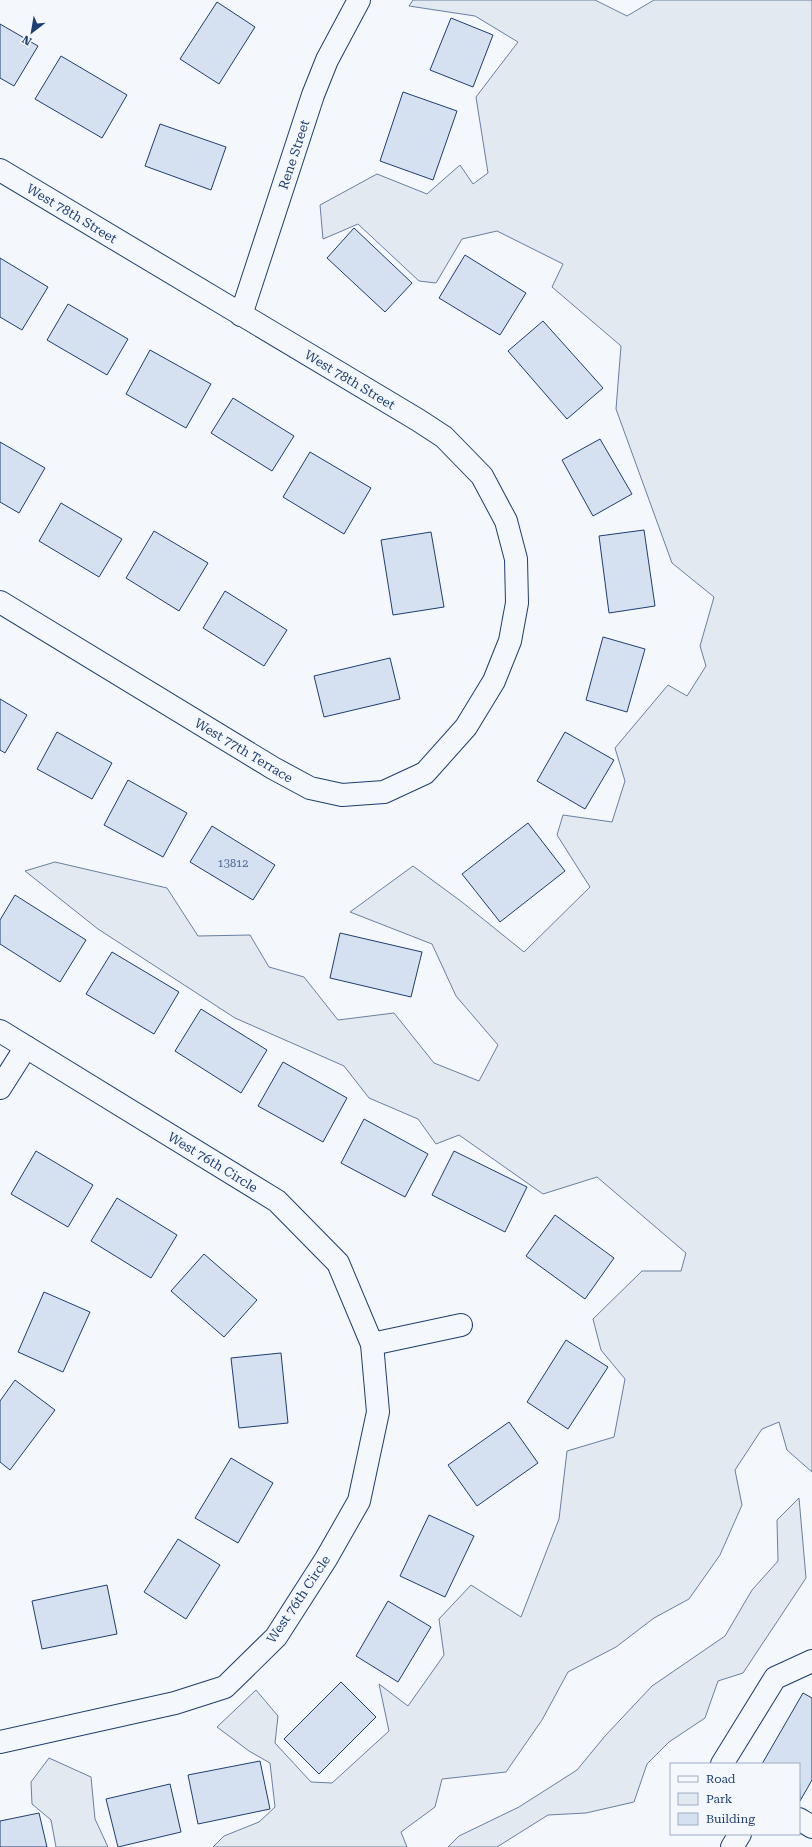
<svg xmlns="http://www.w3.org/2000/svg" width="812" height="1847" font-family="'Roboto Serif',serif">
	<rect width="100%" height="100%" fill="#f4f7fb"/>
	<g fill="#e3e9f0" stroke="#687fa3">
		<polygon points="413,0 595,0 627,16 654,0 812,0 812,1472 787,1450 779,1422 762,1429 735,1470 742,1505 720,1555 689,1599 654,1618 616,1647 568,1672 542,1720 506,1772 442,1779 435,1807 401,1832 407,1847 213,1847 224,1836 259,1822 275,1807 270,1763 249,1751 217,1727 256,1690 278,1716 275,1743 311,1782 332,1783 389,1731 379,1684 408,1706 444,1655 439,1619 471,1585 521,1617 559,1519 567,1451 614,1437 625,1379 601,1350 593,1319 642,1271 681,1271 686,1253 597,1177 543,1194 459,1135 436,1144 418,1119 369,1098 344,1066 235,1018 98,929 25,871 55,862 167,888 198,936 250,935 269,967 304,977 338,1020 394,1013 434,1063 479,1081 498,1045 456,996 432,944 350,912 413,866 462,902 524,952 590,887 557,835 563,815 612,822 625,781 615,748 668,685 687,696 706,666 700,646 714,597 672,563 616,409 621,346 552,287 563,264 497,231 462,239 436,283 419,281 358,224 323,239 320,205 377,174 427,194 460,165 473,184 488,173 476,97 518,42 475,16 409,6"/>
		<polygon points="799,1498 806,1578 743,1673 718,1681 705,1718 669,1742 647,1764 634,1802 586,1813 548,1815 497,1847 448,1847 459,1836 519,1807 577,1770 605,1736 652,1686 725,1636 752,1590 778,1561 777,1520"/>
		<polygon points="49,1758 91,1777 95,1819 108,1847 56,1847 51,1820 32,1804 31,1782"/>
	</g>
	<g fill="#d5e0f0" stroke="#1d3f73">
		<polygon points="217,2 255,27 219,84 180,59"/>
		<polygon points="451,18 493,35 473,87 430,70"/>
		<polygon points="0,24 38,46 14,86 0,78"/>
		<polygon points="61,56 127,95 102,138 35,99"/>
		<polygon points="403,92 457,111 433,180 380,161"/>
		<polygon points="160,124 226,147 211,190 145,166"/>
		<polygon points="354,228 412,283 385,312 327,258"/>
		<polygon points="465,255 526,293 500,335 439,298"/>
		<polygon points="0,258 48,287 22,330 0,317"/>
		<polygon points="68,304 128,339 107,375 47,340"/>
		<polygon points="543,321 603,388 567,419 508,351"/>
		<polygon points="150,350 211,384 186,428 126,394"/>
		<polygon points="233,398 294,436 272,471 211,433"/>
		<polygon points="600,439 632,494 593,516 562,460"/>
		<polygon points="0,442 45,468 19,513 0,502"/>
		<polygon points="310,452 371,488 344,534 283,497"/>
		<polygon points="61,503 122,539 99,577 39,541"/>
		<polygon points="644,530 655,606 609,613 599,536"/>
		<polygon points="154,531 208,563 179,611 126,578"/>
		<polygon points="431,532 444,607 393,615 381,540"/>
		<polygon points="225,591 287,630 264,666 203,628"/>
		<polygon points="603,637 645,649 627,712 586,700"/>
		<polygon points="390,658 400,699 324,717 314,676"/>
		<polygon points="0,699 27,715 5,753 0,750"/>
		<polygon points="57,732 112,763 92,799 37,769"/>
		<polygon points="565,732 614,760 585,809 537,781"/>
		<polygon points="128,780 187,813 163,857 104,825"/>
		<polygon points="528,823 565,871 500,922 462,874"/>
		<polygon points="212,826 275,865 253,900 190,862"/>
		<polygon points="15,895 86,940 60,982 0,944 0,920"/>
		<polygon points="340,933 422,952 411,997 330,978"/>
		<polygon points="112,952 179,992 154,1034 86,994"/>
		<polygon points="201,1009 267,1050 241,1093 175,1051"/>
		<polygon points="283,1062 347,1098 323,1142 258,1106"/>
		<polygon points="364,1119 428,1154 405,1197 341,1163"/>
		<polygon points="36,1151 93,1185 68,1227 11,1194"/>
		<polygon points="454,1151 527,1187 505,1232 432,1195"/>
		<polygon points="117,1198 177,1235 151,1278 91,1241"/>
		<polygon points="555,1215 614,1258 585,1299 526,1256"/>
		<polygon points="204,1254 257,1300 224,1337 171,1291"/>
		<polygon points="44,1292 90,1312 63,1372 18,1352"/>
		<polygon points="566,1340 608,1367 568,1429 527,1402"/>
		<polygon points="281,1353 288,1423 239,1428 231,1358"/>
		<polygon points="15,1380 55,1410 10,1470 0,1462 0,1401"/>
		<polygon points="509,1422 538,1463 477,1506 448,1465"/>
		<polygon points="231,1458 273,1483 238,1543 195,1518"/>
		<polygon points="429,1515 474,1536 445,1597 400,1576"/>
		<polygon points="178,1539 220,1565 186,1619 144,1592"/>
		<polygon points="107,1585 117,1634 42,1649 32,1601"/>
		<polygon points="388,1601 431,1627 398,1682 356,1656"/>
		<polygon points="341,1682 376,1717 319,1774 284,1739"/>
		<polygon points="803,1693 812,1698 812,1780 800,1801 799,1764 762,1764"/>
		<polygon points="260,1761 270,1809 198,1824 188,1775"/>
		<polygon points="170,1784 181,1832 118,1847 106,1799"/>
		<polygon points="39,1813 47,1847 0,1847 0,1821"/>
	</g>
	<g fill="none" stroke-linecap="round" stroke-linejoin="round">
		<defs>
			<g id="minor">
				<path id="s1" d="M0,170L418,420L444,437L482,476L506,521L516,559L517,603L510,641L494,681L466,727L425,773L384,792L342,795L310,788L273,768L0,602"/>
				<path id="s2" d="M241,315L313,95L327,60L359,0"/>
				<path id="s3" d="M0,1031L277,1201L338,1263L372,1344L378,1412L359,1501L326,1559L276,1637L225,1687L175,1703L0,1742"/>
				<polyline points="0,1088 26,1047"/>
				<polyline points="372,1344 461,1325"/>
				<polyline points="722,1764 775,1678 812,1661"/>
				<polyline points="799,1819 812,1827"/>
				<polyline points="732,1847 740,1834"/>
			</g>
		</defs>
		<use href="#minor" stroke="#1d3f73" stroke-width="24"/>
		<use href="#minor" stroke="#f4f7fb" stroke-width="22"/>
	</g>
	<g text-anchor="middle" stroke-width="3" stroke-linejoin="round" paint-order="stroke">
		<g font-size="11" fill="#4b6792">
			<text x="233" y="867">13812</text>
		</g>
		<g font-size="13" fill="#1d3f73" stroke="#f4f7fb">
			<text dy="5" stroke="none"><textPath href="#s2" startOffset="169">Rene Street</textPath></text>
			<text dy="5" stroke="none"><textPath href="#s1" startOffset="84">West 78th Street</textPath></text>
			<text dy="5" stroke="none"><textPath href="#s1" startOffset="408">West 78th Street</textPath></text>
			<text transform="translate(244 750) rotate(31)" y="5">West 77th Terrace</text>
			<text dy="5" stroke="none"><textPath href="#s3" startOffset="250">West 76th Circle</textPath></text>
			<text transform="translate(298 1599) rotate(-56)" y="5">West 76th Circle</text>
		</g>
	</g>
	<rect x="670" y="1763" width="130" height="72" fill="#f4f7fb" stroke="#9eadc5"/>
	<rect x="678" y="1776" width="20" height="6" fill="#f4f7fb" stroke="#9eadc5"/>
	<text x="706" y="1783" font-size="12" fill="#1d3f73">Road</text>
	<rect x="678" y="1793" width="20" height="12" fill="#e3e9f0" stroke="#9eadc5"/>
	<text x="706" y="1803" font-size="12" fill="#1d3f73">Park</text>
	<rect x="678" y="1813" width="20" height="12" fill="#d5e0f0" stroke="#9eadc5"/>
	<text x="706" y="1823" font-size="12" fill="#1d3f73">Building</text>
	<g transform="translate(32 32) rotate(211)" stroke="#f4f7fb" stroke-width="3" paint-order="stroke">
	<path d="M0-3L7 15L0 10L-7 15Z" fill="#1d3f73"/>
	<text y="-6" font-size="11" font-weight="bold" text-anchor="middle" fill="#1d3f73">N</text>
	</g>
</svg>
